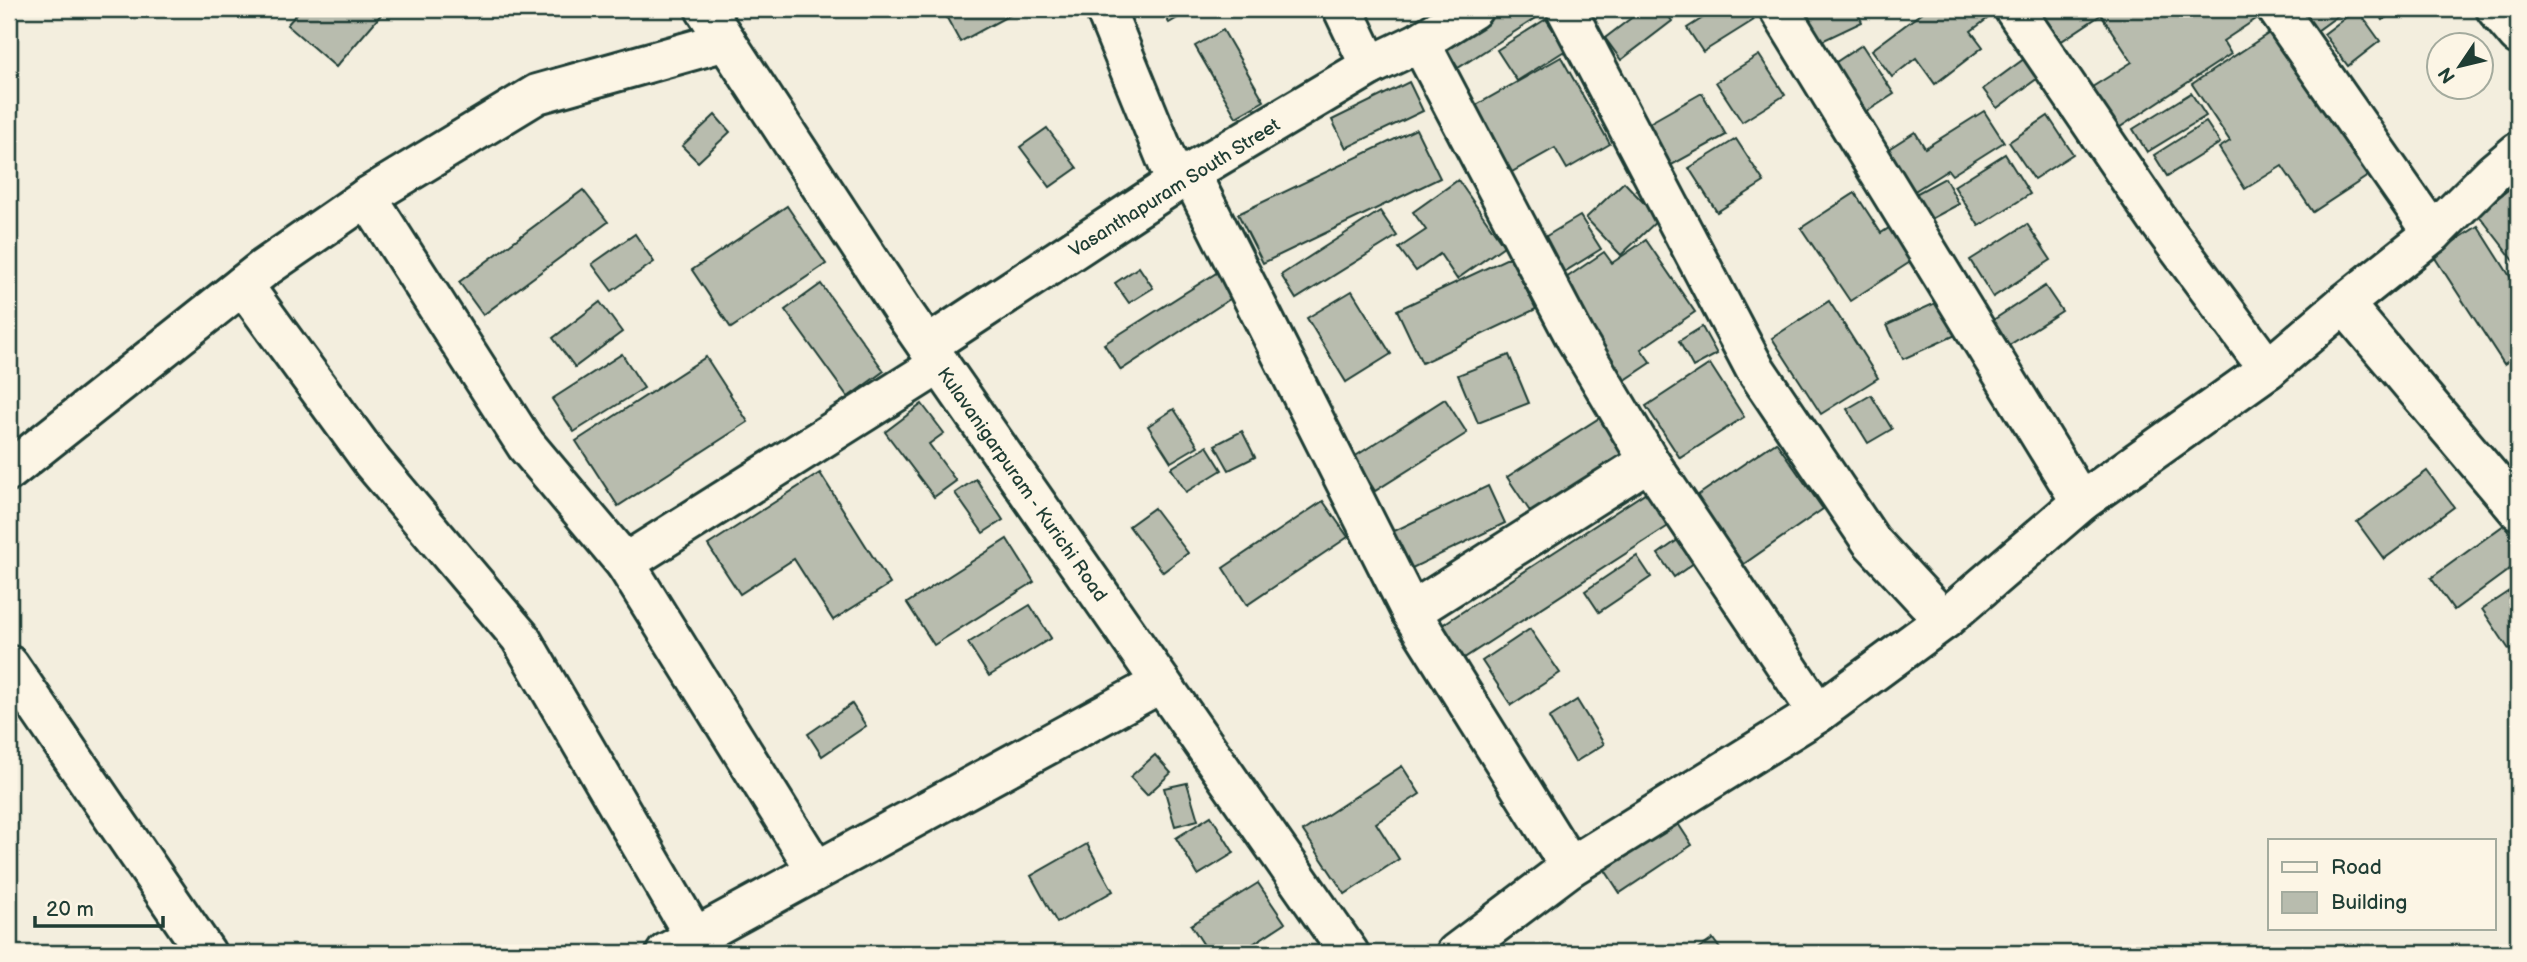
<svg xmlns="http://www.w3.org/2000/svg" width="2527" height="962" font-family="'Balsamiq Sans',sans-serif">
	<rect width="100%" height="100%" fill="#f3eede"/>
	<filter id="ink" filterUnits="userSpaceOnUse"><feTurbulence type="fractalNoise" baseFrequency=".0143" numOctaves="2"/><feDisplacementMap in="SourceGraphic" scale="14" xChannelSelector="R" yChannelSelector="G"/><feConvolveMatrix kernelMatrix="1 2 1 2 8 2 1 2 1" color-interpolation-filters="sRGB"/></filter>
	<g filter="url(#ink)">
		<g fill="#b8bcae" stroke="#1f3d34" stroke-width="2">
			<polygon points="301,9 386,9 336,67 287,25"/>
			<polygon points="942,9 1021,9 960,42"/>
			<polygon points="1160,9 1193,9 1169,23"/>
			<polygon points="1505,9 1545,9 1547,11 1458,68 1445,47"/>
			<polygon points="1643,9 1663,9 1672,21 1621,60 1605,38"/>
			<polygon points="1717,9 1747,9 1754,20 1703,52 1687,28"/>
			<polygon points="1817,9 1856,9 1862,22 1820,42 1807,13"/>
			<polygon points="1927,9 1991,9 1995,13 1971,31 1983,47 1935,84 1916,58 1892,77 1872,50"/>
			<polygon points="2049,9 2266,9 2268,11 2223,41 2231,54 2108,135 2081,94 2132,62 2101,15 2057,44 2038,16"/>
			<polygon points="2290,9 2347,9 2310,36"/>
			<polygon points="2357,9 2380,41 2348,66 2324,34"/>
			<polygon points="2375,9 2397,9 2383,20"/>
			<polygon points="1546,19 1566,50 1517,81 1497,50"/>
			<polygon points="2280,26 2377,170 2313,212 2282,166 2245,189 2219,148 2230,141 2192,84"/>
			<polygon points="1223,30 1264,101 1236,117 1195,46"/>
			<polygon points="1862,45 1894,94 1852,121 1821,72"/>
			<polygon points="1759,55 1785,95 1742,122 1716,82"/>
			<polygon points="2028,56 2042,75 1997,108 1983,89"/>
			<polygon points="1561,57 1610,144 1567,169 1555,148 1503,177 1466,111"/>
			<polygon points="1409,82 1423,111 1346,148 1332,120"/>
			<polygon points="1702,93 1726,135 1668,167 1644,126"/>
			<polygon points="2191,93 2206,116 2147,152 2133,129"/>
			<polygon points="1984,111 2004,142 1952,175 1948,170 1905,197 1879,155 1915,132 1925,148"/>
			<polygon points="715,115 730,132 698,162 682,146"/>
			<polygon points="2048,116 2073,154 2034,179 2009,142"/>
			<polygon points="2206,122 2220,143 2167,176 2154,155"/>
			<polygon points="1047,128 1077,168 1050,187 1020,147"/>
			<polygon points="1416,129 1440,178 1263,263 1238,214"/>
			<polygon points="1736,139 1764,182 1717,212 1689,168"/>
			<polygon points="2005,154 2030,194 1979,226 1954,186"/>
			<polygon points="1945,178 1959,204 1922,224 1908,198"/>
			<polygon points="1458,180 1504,246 1457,279 1440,254 1416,271 1399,248 1426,230 1413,212"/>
			<polygon points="1624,182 1659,219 1621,255 1586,218"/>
			<polygon points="2518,182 2518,266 2478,214"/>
			<polygon points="583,190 608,222 483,315 459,282"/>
			<polygon points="1855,193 1881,233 1895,224 1918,257 1850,301 1801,228"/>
			<polygon points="787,206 826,264 731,328 692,270"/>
			<polygon points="1380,211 1397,236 1296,299 1281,275"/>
			<polygon points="1580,216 1601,249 1564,272 1543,238"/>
			<polygon points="2027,224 2051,260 1993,297 1970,260"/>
			<polygon points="2478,226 2518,289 2518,355 2504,364 2433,255"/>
			<polygon points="635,234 654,262 612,291 592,264"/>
			<polygon points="1646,240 1695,312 1641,349 1651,363 1616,386 1550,289 1604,252 1612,263"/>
			<polygon points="1510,257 1536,309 1422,363 1397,310"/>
			<polygon points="1139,267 1153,288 1129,303 1115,283"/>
			<polygon points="1218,272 1233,297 1121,370 1104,344"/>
			<polygon points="821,284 884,371 848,397 785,310"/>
			<polygon points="2045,286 2062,311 2000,351 1984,326"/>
			<polygon points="1352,291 1391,354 1346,382 1307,318"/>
			<polygon points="1942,300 1958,334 1903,359 1887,325"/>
			<polygon points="1829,301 1878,378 1821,414 1772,338"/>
			<polygon points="600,302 622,332 575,367 553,338"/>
			<polygon points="1702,327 1717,354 1693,367 1679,341"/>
			<polygon points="622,354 644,388 574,432 552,399"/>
			<polygon points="1509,355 1529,403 1478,423 1458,375"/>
			<polygon points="706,357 748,422 618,506 576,441"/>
			<polygon points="1710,364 1744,417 1680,458 1646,406"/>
			<polygon points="1871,395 1892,429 1868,443 1847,409"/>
			<polygon points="1445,399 1467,433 1375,491 1354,457"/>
			<polygon points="922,404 944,433 929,444 956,481 934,497 885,432"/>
			<polygon points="1174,409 1198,446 1171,462 1148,426"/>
			<polygon points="1604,415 1629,455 1533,516 1507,477"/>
			<polygon points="1242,431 1255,457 1229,470 1215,445"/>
			<polygon points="1776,442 1823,509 1738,568 1691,500"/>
			<polygon points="1207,446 1222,470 1186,492 1171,468"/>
			<polygon points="2427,471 2454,507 2384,559 2357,522"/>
			<polygon points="820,473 890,584 833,620 794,559 740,594 708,545"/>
			<polygon points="976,479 1003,520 983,533 955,493"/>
			<polygon points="1488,486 1505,523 1406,571 1388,534"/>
			<polygon points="1651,489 1673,523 1458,662 1436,629"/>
			<polygon points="1323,501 1348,537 1247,605 1223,568"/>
			<polygon points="1154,508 1188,553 1163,572 1129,526"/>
			<polygon points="2504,525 2518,544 2518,563 2454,610 2431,578"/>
			<polygon points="1682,537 1698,560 1674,577 1658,554"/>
			<polygon points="1007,539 1034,582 934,645 907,603"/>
			<polygon points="1637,556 1651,577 1599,612 1585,591"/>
			<polygon points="2518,585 2518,646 2510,651 2482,609"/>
			<polygon points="1030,605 1051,638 989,676 968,643"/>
			<polygon points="1530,629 1560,673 1511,705 1482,661"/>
			<polygon points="1577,700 1604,744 1575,762 1549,718"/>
			<polygon points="852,704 866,726 822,756 808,734"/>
			<polygon points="1155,755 1171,773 1147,795 1130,777"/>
			<polygon points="1402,766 1420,794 1376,823 1399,859 1345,894 1303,831"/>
			<polygon points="1187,783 1198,820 1175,826 1164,788"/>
			<polygon points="1211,816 1234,853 1198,875 1176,838"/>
			<polygon points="1675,819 1692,845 1620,893 1603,867"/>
			<polygon points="1087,844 1113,891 1057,923 1031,876"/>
			<polygon points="1258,883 1285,923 1239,953 1209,953 1191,925"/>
			<polygon points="1713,939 1723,953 1693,953"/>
		</g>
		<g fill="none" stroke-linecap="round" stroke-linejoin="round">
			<defs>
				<g id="minor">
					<polyline points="1105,9 1176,183"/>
					<polyline points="1566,9 1754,367 1871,541 1944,620"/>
					<polyline points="1779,9 2081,502"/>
					<polyline points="2014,9 2157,219 2268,369"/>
					<polyline points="2277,9 2433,233"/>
					<polyline points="2496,9 2518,35"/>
					<polyline points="1370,66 1420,42 1473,9"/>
					<polyline points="1190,173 1411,612 1570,867 1456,953"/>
					<polyline points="367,197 526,445 625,563 940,364"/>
					<polyline points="243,285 373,463 520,637 704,953"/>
					<polyline points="2344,304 2518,510"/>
					<polyline points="927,346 1190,173 1370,66 1343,9"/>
					<polyline points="1649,461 1818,713"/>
					<polyline points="9,471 263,269 367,197 537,94 726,41"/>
					<polyline points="625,563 816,870"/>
					<polyline points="1411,612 1649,461 1575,337 1420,42"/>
					<polyline points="9,665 206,953"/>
					<polyline points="1570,867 1818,713 1944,620 2081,502 2268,369 2344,304 2433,233 2493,173 2518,152"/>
					<polyline points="666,953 1161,683"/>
				</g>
				<polyline id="major" points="705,9 902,310 1349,953"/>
			</defs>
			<use href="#minor" stroke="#1f3d34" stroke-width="44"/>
			<use href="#major" stroke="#1f3d34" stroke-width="44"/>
			<use href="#minor" stroke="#fcf5e5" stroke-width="38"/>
			<use href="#major" stroke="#fcf5e5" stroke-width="38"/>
		</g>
	</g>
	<g text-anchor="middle" stroke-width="5" stroke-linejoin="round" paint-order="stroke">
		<g font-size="19" fill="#1f3d34" stroke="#fcf5e5">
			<text transform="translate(1174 187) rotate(-32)" y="7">Vasanthapuram South Street</text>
			<text transform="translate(1023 484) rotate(55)" y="7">Kulavanigarpuram - Kurichi Road</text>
		</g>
	</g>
	<rect width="2527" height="962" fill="none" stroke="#fcf5e5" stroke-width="35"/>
	<rect x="18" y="18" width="2492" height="927" fill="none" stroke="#1f3d34" stroke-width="2.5" filter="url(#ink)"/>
	<rect x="2268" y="839" width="228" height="91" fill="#fcf5e5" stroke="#a4ab9e" stroke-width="2"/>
	<rect x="2282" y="862" width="35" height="10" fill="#fcf5e5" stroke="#a4ab9e" stroke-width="2"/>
	<text x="2331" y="874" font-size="21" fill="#1f3d34">Road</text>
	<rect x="2282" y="892" width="35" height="21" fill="#b8bcae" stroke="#a4ab9e" stroke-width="2"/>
	<text x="2331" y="909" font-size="21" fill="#1f3d34">Building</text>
	<g transform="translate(2460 66) rotate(235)"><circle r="33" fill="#fcf5e5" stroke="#a4ab9e" stroke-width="2"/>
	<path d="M0-5L12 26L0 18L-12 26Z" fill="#1f3d34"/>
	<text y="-10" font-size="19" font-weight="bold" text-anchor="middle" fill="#1f3d34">N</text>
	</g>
	<path d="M35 916v10h128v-10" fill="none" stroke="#1f3d34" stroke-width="3.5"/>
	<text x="46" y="916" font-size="21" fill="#1f3d34" stroke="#fcf5e5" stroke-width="5" paint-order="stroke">20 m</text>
</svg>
